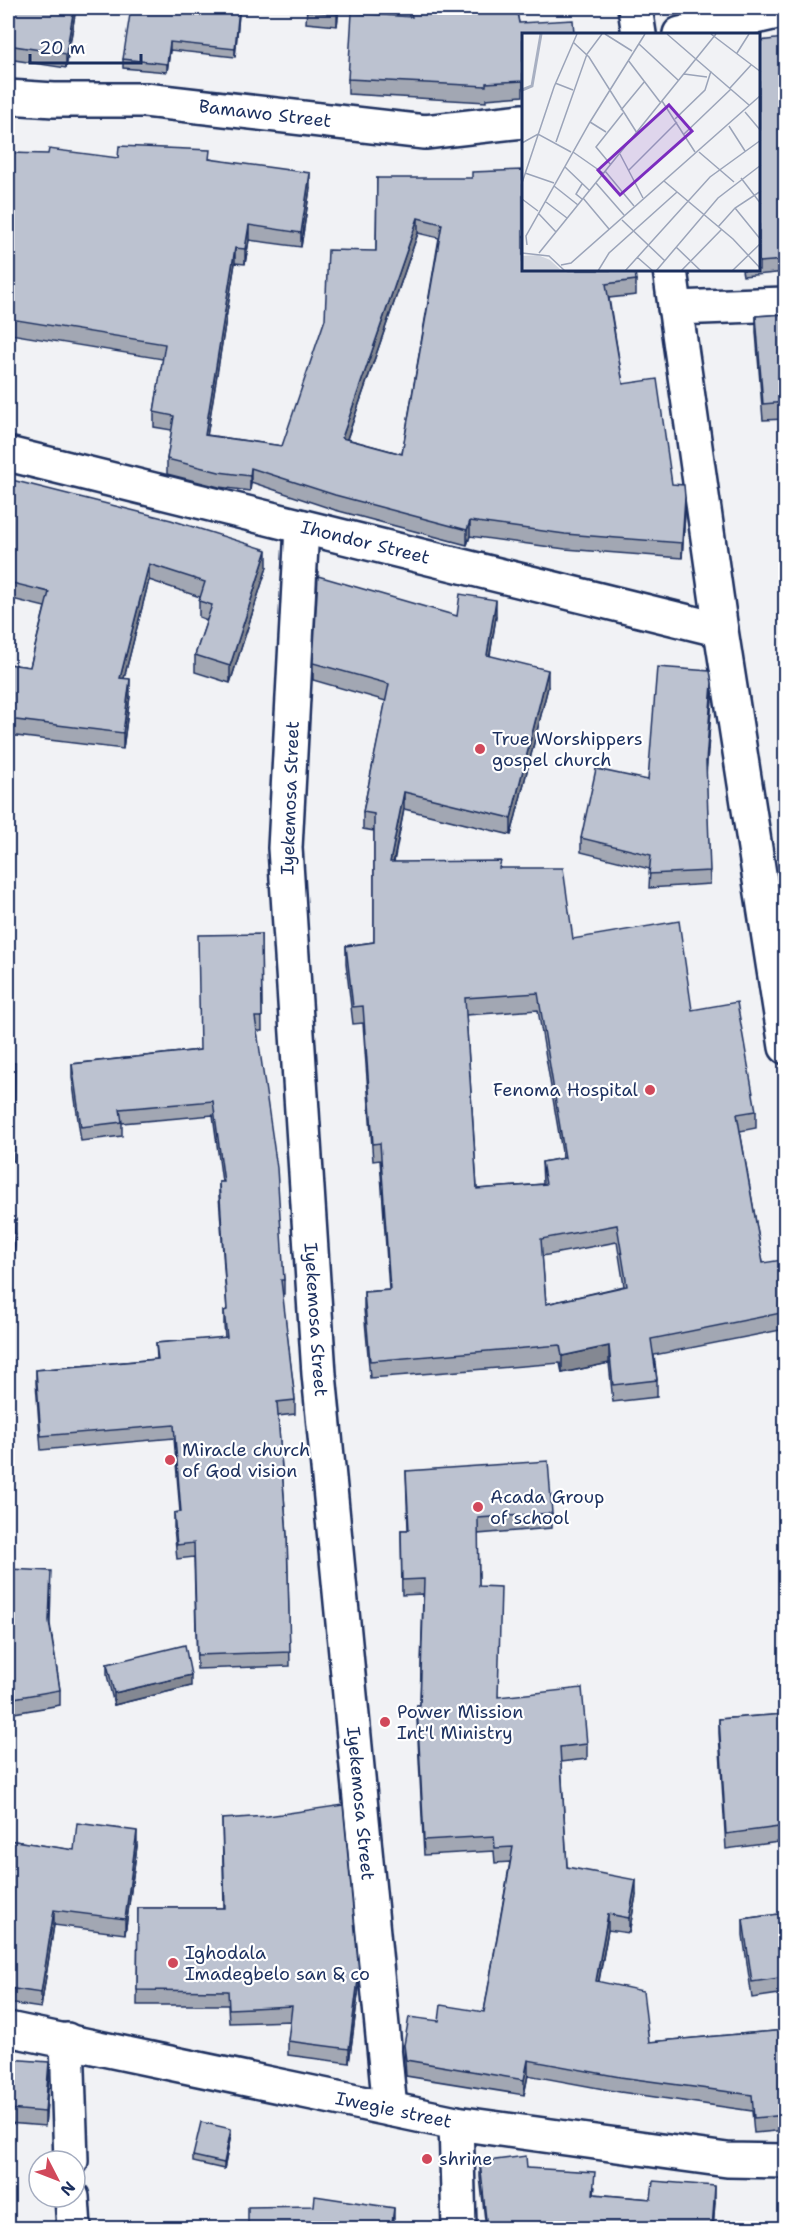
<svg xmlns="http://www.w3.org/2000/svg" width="793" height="2236" font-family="'Shantell Sans',sans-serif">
	<rect width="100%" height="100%" fill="#f1f2f5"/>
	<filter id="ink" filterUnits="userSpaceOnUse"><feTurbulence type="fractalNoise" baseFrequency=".0167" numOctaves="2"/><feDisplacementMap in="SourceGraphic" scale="12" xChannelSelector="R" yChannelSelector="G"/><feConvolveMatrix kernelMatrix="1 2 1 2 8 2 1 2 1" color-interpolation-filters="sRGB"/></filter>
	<g filter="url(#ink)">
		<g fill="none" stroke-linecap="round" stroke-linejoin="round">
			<defs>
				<g id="minor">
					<polyline points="635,8 639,34"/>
					<polyline points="680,34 786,10"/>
					<path id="s1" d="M8,97L54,100H145L425,132L523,121"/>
					<polyline points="670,270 721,630 786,1047"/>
					<polyline points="675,308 786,304"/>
					<path id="s2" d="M8,454L721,630"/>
					<path id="s3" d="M302,527L285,848L319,1374L390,2109"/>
					<path id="s4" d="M8,2029L456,2123L727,2160L786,2161"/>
					<polyline points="67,2040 71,2161"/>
					<polyline points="456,2123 459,2228"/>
					<polyline points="72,2197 74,2228"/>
				</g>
			</defs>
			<use href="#minor" stroke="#1b2f5e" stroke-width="38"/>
			<use href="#minor" stroke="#fff" stroke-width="33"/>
		</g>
		<g fill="#a2a7b3" stroke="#1b2f5e" stroke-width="1.5" fill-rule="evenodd">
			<polygon points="8,8 76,8 66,68 8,59"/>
			<polygon points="307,8 339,8 337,26 306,23"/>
			<polygon points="408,8 516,8 519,23 523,34 523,96 486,99 486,102 348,94 348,79 409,17"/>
			<polygon points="239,14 235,57 170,50 167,72 123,68 123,59"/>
			<polygon points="759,41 786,57 786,272 743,276 742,270 759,270"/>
			<path d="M8,153L118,158L210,159L310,188L301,247L249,240L245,264L235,263L207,435L282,446L376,251L377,178L636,280V295L609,298L623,384L685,512L682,558L565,549L470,536L467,545L335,510L251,482L250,491L219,487L167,474V459L172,430L154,427V412L163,359L11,334L8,350ZM418,233L439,238L402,454L347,439Z"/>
			<polygon points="786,314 786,419 763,420 756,332 756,316"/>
			<polygon points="8,479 267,567 230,683 195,672 195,655 207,620 199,617 199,601 200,597 149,580 124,678 130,696 123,749 8,735 8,664 30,667 45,607 8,598"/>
			<path d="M457,616L496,617L490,656L548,687L511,835L404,809L394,862L501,868L573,939L692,1010L756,1111V1128L740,1131L763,1263L786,1279V1329L654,1355L657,1380V1397L613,1402L609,1363L562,1373L560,1363L370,1378L364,1309V1292L389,1290L380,1160L373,1161L363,1023L353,1024L346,963V946L374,942V831L363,829V812L386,701L313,680V663ZM538,1010L563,1158L542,1162L543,1184L477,1189L466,1015ZM617,1242L624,1286L546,1304L542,1256Z"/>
			<polygon points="712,697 706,772 710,884 649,888 650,869 581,852 581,838 648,780"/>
			<polygon points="261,934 262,1031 257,1031 284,1280 284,1294 282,1294 295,1400 295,1414 278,1416 287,1536 290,1666 197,1669 194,1557 177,1559 174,1527 174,1513 180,1512 174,1438 41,1450 36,1383 36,1370 157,1359 156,1343 225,1338 224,1325 224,1311 227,1310 219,1196 219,1182 222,1182 213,1115 122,1123 122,1136 81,1141 72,1078 72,1064 200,1050"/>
			<polygon points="8,1063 15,1063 14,1161 8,1161"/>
			<polygon points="8,1218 16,1234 10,1297 8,1297"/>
			<polygon points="406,1471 552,1513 552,1528 478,1534 479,1586 498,1697 587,1744 587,1759 561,1762 567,1867 636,1895 629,1933 608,1930 599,1981 649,2042 786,2030 786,2130 754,2133 752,2111 620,2092 528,2075 524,2095 406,2076 404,2045 439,2021 484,2012 510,1862 495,1863 494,1851 424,1855 417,1720 417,1705 420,1705 423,1594 402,1595 401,1530 408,1530"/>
			<polygon points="8,1569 51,1586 50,1624 60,1690 60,1705 8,1714"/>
			<polygon points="107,1664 191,1686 114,1705 107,1675"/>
			<polygon points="786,1714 786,1841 726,1849 719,1733 719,1719"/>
			<polygon points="222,1819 359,1987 349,2063 288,2055 288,2041 291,2021 229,2023 228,2005 137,2005 138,1908 224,1908"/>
			<polygon points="8,1840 74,1850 137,1846 125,1934 54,1925 41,2008 8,2003"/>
			<polygon points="786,1913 786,1993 752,1998 743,1935 743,1919"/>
			<polygon points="8,2059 49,2076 45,2126 8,2123"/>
			<polygon points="231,2135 224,2169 193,2162 193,2156"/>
			<polygon points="480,2162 527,2168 595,2187 594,2194 651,2199 715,2201 713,2229 486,2229 480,2177"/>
		</g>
		<g fill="#848892" stroke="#1b2f5e" stroke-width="1.5">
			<polygon points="74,8 76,8 66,68 66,54"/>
			<polygon points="239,8 239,14 235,57 235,49"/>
			<polygon points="338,8 339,8 337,26 337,14"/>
			<polygon points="170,42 170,50 167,72 167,64"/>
			<polygon points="310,173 310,188 301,247 301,233"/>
			<polygon points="418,218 418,233 342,453 342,438"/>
			<polygon points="249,225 249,240 245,264 245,249"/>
			<polygon points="235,248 235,263 205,449 205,435"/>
			<polygon points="11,319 11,334 8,350 8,335"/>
			<polygon points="251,468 251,482 250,491 250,476"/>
			<polygon points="685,497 685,512 682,558 682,543"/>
			<polygon points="470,521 470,536 467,545 467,530"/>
			<polygon points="267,550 267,567 230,683 230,666"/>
			<polygon points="149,564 149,580 120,694 120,678"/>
			<polygon points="496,600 496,617 487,672 487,655"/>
			<polygon points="548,670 548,687 511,835 511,818"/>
			<polygon points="130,679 130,696 123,749 123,733"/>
			<polygon points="712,683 712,697 706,776 706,762"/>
			<polygon points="404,792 404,809 390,879 390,862"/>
			<polygon points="16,1219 16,1234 10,1297 10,1282"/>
			<polygon points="609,1346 609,1363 562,1373 562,1356"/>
			<polygon points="191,1675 191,1686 114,1705 114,1693"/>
			<polygon points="137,1831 137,1846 125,1934 125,1919"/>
			<polygon points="636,1880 636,1895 629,1933 629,1918"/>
			<polygon points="54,1910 54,1925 41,2008 41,1993"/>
			<polygon points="608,1914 608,1930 596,1996 596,1981"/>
			<polygon points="359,1972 359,1987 349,2063 349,2049"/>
			<polygon points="528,2060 528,2075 524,2095 524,2080"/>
			<polygon points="49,2062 49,2076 45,2126 45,2112"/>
			<polygon points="231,2129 231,2135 224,2169 224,2163"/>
			<polygon points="715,2186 715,2201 713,2229 712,2229"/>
			<polygon points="394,2208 394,2221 393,2229 391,2229"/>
		</g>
		<g fill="#bcc2d0" stroke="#1b2f5e" stroke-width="1.5" fill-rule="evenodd">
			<polygon points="8,8 74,8 66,54 8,45"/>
			<polygon points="131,8 239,8 235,49 170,42 167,64 123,59"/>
			<polygon points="307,8 338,8 337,14 306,11"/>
			<polygon points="410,8 516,8 519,23 573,20 574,34 523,34 523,81 486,83 486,86 348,79 352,13 412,17"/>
			<polygon points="784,38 786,57 786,260 759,262 759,41"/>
			<path d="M119,146L210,150L209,159L310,173L301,233L249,225L245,249L235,248L205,435L282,446L325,319L328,250L376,251L377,178H472V172L523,170V270H635L636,280L606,284L623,384L657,379L672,484L684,485L685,497L682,543L565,534L470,521L467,530L335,495L251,468L250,476L219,472L167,459L174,416L154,412L165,344L11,319L8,335V153L48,154L49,149L118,158ZM418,218L442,224L402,454L342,438Z"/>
			<polygon points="786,314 786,402 763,404 756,316"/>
			<polygon points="8,479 171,520 267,550 230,666 195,655 212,605 199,601 205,582 149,564 120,678 130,679 123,733 8,719 8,664 30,667 49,592 8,582"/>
			<path d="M318,576L457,616L460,594L496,600L487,655L548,670L511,818L404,792L390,862L501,861L499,868H563L573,939L679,921L692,1010L737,1002L756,1111L737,1114L763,1263L782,1260L786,1279V1312L651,1339L657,1380L613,1385L609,1346L562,1356L560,1345L370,1361L364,1292L390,1290L380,1143L373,1144L363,1006L353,1007L346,946L374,942V814L363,812L389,684L313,663ZM538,993L565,1158L542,1162L546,1184L477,1189L465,998ZM617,1225L627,1286L546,1304L541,1239Z"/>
			<polygon points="657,667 710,671 712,683 706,762 710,871 649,874 651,855 581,838 596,769 648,780"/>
			<polygon points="261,934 262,1017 255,1017 277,1168 284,1280 281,1280 295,1400 277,1402 287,1536 290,1652 197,1655 194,1543 177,1545 174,1513 181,1512 174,1425 41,1436 36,1370 158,1359 156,1343 227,1337 224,1311 227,1310 219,1182 224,1182 213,1101 120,1109 122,1122 81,1127 72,1064 200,1050 198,935"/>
			<polygon points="8,1063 15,1063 14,1145 8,1145"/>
			<polygon points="8,1218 16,1219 10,1282 8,1282"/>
			<polygon points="548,1461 552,1513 478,1518 479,1586 501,1587 498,1697 582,1688 587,1744 560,1747 567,1867 636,1880 629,1918 608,1914 596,1981 643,1991 649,2042 786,2030 786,2115 754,2118 752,2095 620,2077 528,2060 524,2080 406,2060 404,2045 409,2017 439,2021 441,2005 484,2012 513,1847 495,1848 494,1836 424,1840 417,1705 420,1705 424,1579 402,1580 401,1530 409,1530 406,1471"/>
			<polygon points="8,1569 51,1571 49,1621 60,1690 8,1699"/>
			<polygon points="185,1645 191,1675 114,1693 107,1664"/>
			<polygon points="786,1714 786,1826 726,1834 719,1719"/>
			<polygon points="343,1805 359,1972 349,2049 288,2041 292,2006 229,2009 228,1991 137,1990 138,1908 225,1908 222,1819 268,1816"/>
			<polygon points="77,1823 137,1831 125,1919 54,1910 41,1993 8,1988 8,1840 74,1850"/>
			<polygon points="786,1913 786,1977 752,1982 743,1919"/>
			<polygon points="8,2059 49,2062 45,2112 8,2109"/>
			<polygon points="201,2122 231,2129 224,2163 193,2156"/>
			<polygon points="526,2156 527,2168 595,2172 593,2194 651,2199 653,2181 715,2186 712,2229 487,2229 480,2162"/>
			<polygon points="315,2196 394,2208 391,2229 248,2229 248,2207 314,2206"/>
		</g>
	</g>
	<g fill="#d1495b" stroke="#fff" stroke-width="2">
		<circle cx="480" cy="749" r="6"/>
		<circle cx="650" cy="1090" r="6"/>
		<circle cx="170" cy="1460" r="6"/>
		<circle cx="478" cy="1507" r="6"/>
		<circle cx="385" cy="1722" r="6"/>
		<circle cx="173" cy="1963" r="6"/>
		<circle cx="427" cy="2159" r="6"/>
	</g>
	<g text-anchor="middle" stroke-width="4.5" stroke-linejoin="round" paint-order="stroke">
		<g font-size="18" fill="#1b2f5e" stroke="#fff">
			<text dy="6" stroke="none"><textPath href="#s1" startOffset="258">Bamawo Street</textPath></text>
			<text dy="6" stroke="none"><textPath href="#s2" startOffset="368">Ihondor Street</textPath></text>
			<text transform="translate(290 798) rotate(-88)" y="6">Iyekemosa Street</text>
			<text dy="6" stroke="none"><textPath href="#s3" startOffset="794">Iyekemosa Street</textPath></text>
			<text dy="6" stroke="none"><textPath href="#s3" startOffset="1280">Iyekemosa Street</textPath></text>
			<text dy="6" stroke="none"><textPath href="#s4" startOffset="394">Iwegie street</textPath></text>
		</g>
		<g font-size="18" fill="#1b2f5e" stroke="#fff" text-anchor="start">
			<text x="492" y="745">True Worshippers<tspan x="492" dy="21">gospel church</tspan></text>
			<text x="638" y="1096" text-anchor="end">Fenoma Hospital</text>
			<text x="182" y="1456">Miracle church<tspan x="182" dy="21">of God vision</tspan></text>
			<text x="490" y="1503">Acada Group<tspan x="490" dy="21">of school</tspan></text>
			<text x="397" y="1718">Power Mission<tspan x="397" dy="21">Int'l Ministry</tspan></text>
			<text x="185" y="1959">Ighodala<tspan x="185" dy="21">Imadegbelo san &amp; co</tspan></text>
			<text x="439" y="2165">shrine</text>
		</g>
	</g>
	<g transform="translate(522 33)">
		<rect width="238" height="238" fill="#f1f2f5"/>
		<path d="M16,222L28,227L40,238H0V223Z" fill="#d2d6df"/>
		<path fill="none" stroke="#a8b0c2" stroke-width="3" d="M0,57L10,53L19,1"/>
		<path fill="none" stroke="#9ba4b9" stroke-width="1.5" d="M83,1L110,18M145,1L227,72M189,1L239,39M51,9L67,24L115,100M117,11L156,47M215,20L227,1M106,27L138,69M162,41L185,44M33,50L51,57M208,55L229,32M140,68L173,119M99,77L123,48M223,79L239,98M153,86L183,57L189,38M68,89L84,99M207,93L223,118M162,101L209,56M34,109L65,21L80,1M0,110L16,101L49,119M51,119L81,140M177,119L212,149M98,121L121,165M89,132L74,114L101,80M43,134L67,157M107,137L155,89M83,138L112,173M3,140L32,150M219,145L239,171M142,148L211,206L239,236M0,150L32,54L55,1M74,150L102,182M32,153L56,172M61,165L87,196M0,166L16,178M60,166L54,161L60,151M24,169L45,185M213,175L239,207M17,181L34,199M100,187L143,228M196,194L213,175L239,158M5,212L4,203L68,89L123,1M154,214L179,238M0,220L27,223L43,238M17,220L194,1M115,224L131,238M39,232L49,230L239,62M76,238L87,220L155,159M103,238L188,144L239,107M134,238L196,165L239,132M159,238L200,196M210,238L239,210"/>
		<path fill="#7b2cbf" fill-opacity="0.15" stroke="#7b2cbf" stroke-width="3" d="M147,72L170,98L98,162L76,137Z"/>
		<rect width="238" height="238" fill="none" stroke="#1b2f5e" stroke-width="3"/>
	</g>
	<rect width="793" height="2236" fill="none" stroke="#fff" stroke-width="30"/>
	<rect x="15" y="15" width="763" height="2206" fill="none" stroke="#1b2f5e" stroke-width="2" filter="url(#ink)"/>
	<g transform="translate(57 2179) rotate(132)"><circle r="28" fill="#ffffff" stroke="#a4acbf" stroke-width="1.5"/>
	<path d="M0-4.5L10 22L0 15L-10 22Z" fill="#d1495b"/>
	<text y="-9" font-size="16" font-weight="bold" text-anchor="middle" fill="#1b2f5e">N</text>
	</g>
	<path d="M30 54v9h111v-9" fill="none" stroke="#1b2f5e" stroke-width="3"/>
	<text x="39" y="54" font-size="18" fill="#1b2f5e" stroke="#ffffff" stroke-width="4.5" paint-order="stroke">20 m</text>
</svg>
